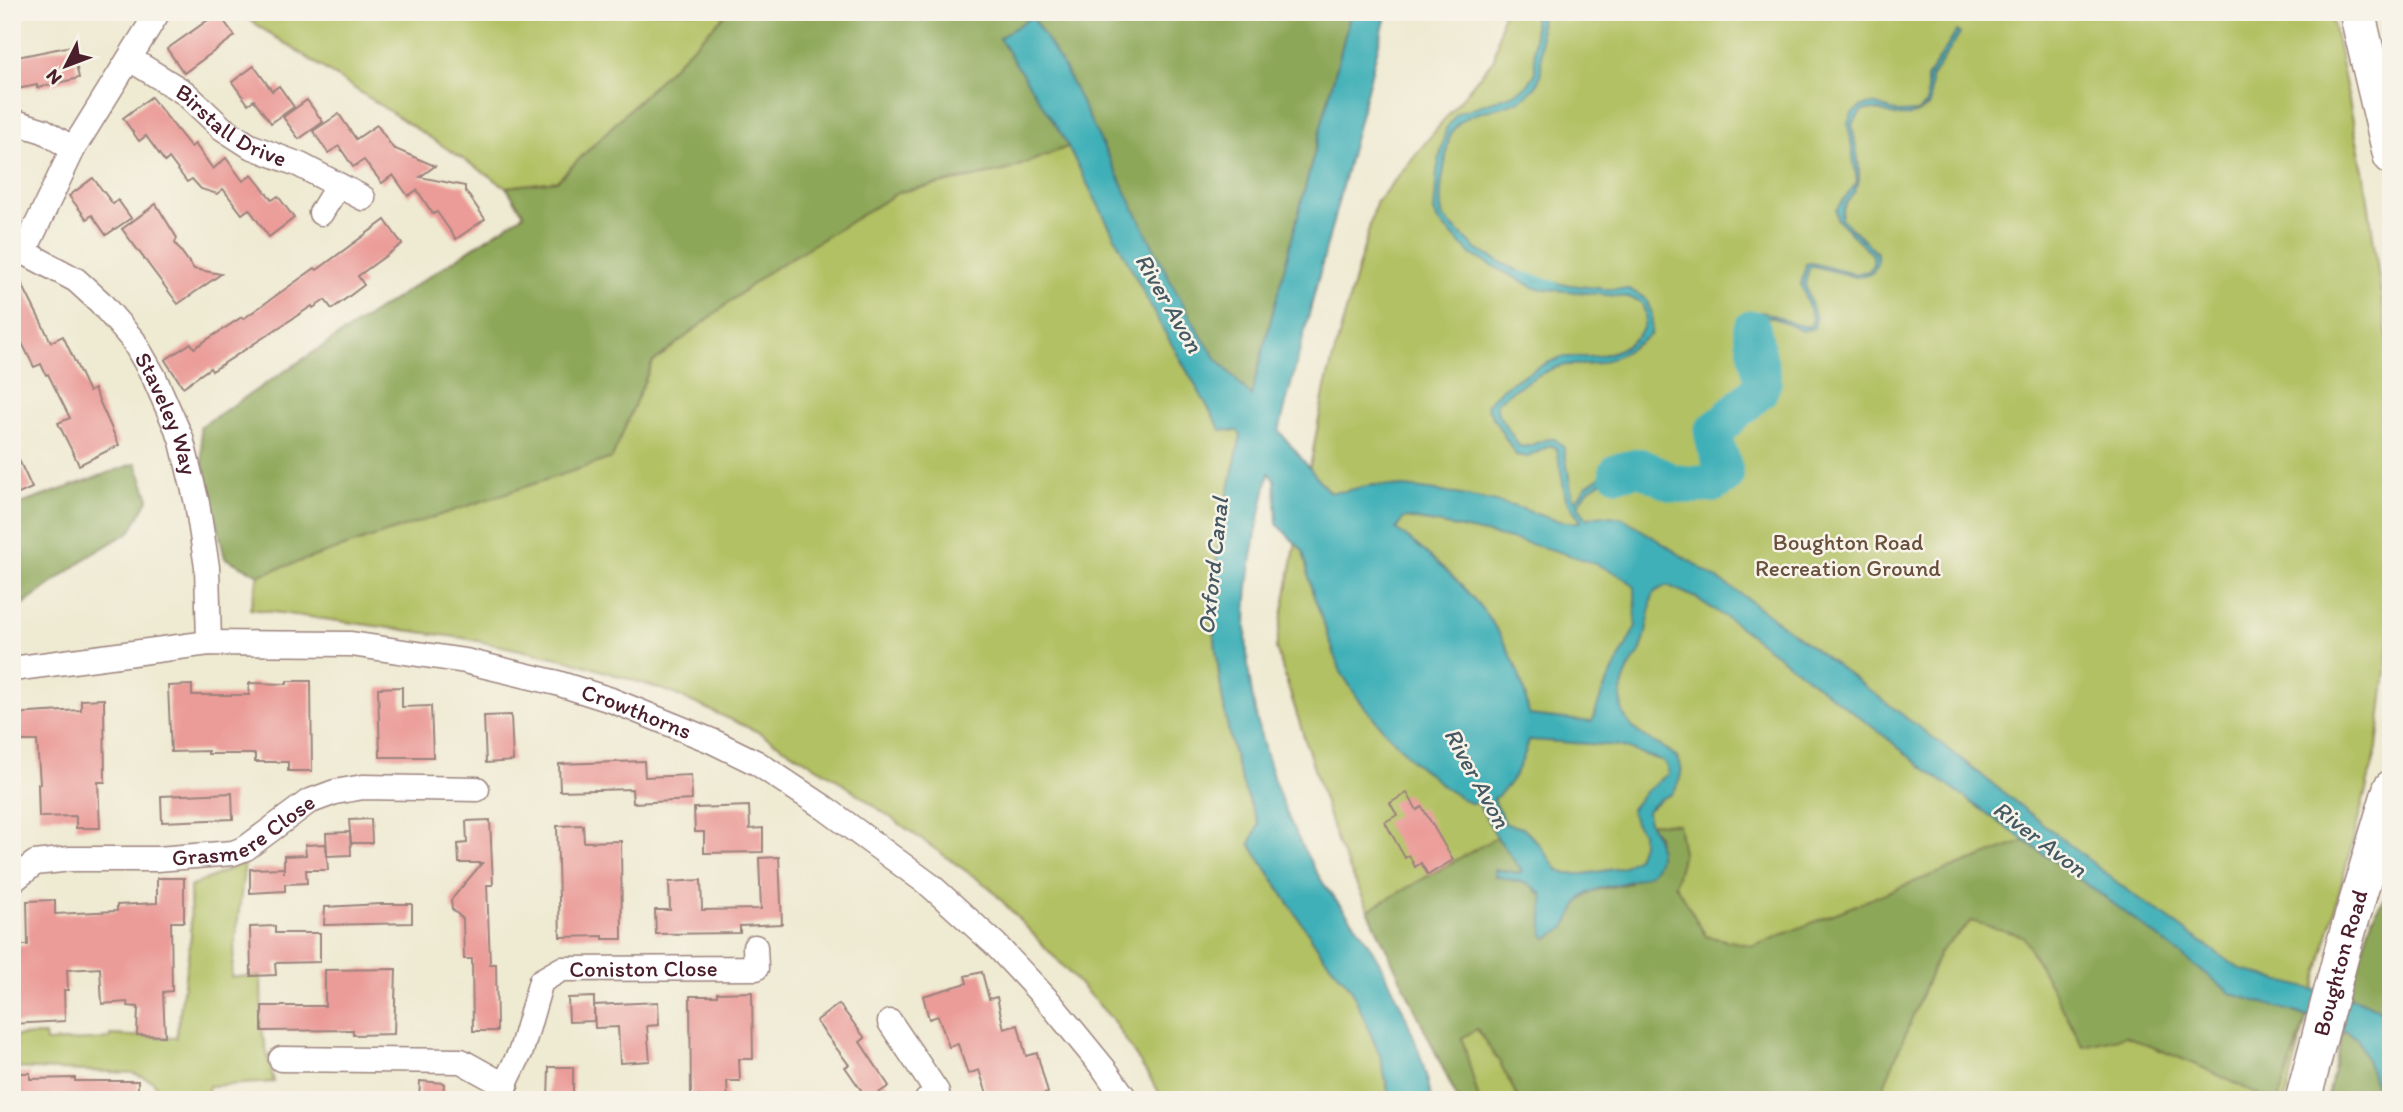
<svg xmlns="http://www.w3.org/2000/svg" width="2403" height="1112" font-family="Itim,sans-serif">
	<rect width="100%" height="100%" fill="#f7f3e8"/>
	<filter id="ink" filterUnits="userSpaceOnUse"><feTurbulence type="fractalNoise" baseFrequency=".0143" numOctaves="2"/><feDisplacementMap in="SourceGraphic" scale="14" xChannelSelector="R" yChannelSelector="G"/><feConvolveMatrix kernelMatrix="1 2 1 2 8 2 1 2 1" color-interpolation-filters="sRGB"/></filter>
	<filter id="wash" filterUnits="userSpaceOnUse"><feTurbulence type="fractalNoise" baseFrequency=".00686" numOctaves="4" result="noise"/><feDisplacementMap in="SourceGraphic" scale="28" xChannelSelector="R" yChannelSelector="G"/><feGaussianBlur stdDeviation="1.57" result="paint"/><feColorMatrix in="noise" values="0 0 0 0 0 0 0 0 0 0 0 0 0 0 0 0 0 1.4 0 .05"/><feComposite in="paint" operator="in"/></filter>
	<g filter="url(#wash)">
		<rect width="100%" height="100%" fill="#efead2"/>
		<g fill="#b2c163" stroke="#7e7047" stroke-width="2">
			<polygon points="237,12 728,12 557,181 506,187"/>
			<polygon points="1503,12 2331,12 2366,185 2391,366 2391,629 2377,748 2285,1100 1458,1100 1338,845 1276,648 1325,387 1376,203 1494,59"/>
			<path d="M1080,142L1245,420C1230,482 1214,547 1213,611C1213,632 1217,654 1219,675C1226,727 1236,777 1259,824L1250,844L1322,954L1351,988L1381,1058L1390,1100H1164L1112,1019L990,888L835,778L756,731L670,692L568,660L463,638L250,609L259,575L612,458L652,363L765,274L899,192L1008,170Z"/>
			<polygon points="245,862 231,977 261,976 262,1031 274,1082 209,1086 206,1100 163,1100 153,1081 133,1073 12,1068 12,1036 45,1035 46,1042 109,1039 110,1035 176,1038 191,936 190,887"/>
		</g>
		<g fill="#8da759" stroke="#6c6342" stroke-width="2">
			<polygon points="728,12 1351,12 1245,420 1080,142 1008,170 899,192 765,274 652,363 612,458 259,575 225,558 203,463 200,427 524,214 506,187 557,181"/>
			<polygon points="136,463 149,498 131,531 89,556 12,613 12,507"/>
			<polygon points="1647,823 1678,824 1683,853 1675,884 1706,936 1754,946 1908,884 2025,841 2110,901 2294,1012 2307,1017 2278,1100 2270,1100 2197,1065 2126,1036 2083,1046 2023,936 1971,921 1939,953 1878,1100 1519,1100 1500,1063 1477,1029 1462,1038 1479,1100 1458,1100 1368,910 1497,837 1522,871 1520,873 1496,870 1495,876 1529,884 1543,896 1543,935 1547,938 1564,928 1574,907 1591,891 1630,883 1658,845 1657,835"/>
			<polygon points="2391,889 2391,999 2384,1011 2347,996 2373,916"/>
			<polygon points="2343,1030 2358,1038 2381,1100 2327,1100"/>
		</g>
		<path fill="#40b0b8" stroke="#456872" stroke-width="2" fill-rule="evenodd" d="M1351,12H1387L1279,431L1329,492C1346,494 1360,485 1376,485C1421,487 1466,495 1509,505C1528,509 1564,528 1581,521L1566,499L1557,449L1551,445L1528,457L1516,455L1492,416L1487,405C1497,387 1540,365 1560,358C1572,355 1587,359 1599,356C1625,350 1657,332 1641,302L1628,297L1535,288L1472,255L1438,221L1434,212L1437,171L1446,129L1457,113L1512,95L1527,86L1535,74L1534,12H1540C1540,26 1543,67 1540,77C1527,117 1467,101 1452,132C1447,140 1447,153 1445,163C1442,179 1438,201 1443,217L1477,250L1537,281L1604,289H1629L1646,299L1652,314L1651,334C1635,346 1619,357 1599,363C1589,366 1577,364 1567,365C1550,366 1508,391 1496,404L1498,414L1519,446C1533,449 1538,438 1555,439L1564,448L1572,495L1576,501L1586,486L1606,473L1639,466L1697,486L1712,483L1722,475C1720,457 1709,449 1710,431L1754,392L1759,379L1750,345L1749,323L1760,312C1778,313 1792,328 1810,326L1813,320L1801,285L1806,264L1812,263L1854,274L1869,271L1873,264V255L1837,219L1836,210L1857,182L1848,123L1852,114L1862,106L1873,104L1901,113L1917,112L1927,104V78L1957,31L1960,34L1931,78L1930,105C1899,129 1894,107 1863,110L1852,124C1854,139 1862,171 1858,184C1854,197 1841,205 1841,218L1877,253V264L1872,273L1856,277L1813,266L1809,268L1805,284L1816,319L1814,328L1802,331L1772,317H1762L1753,326C1755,342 1762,359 1763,375C1765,399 1731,419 1715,433C1713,447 1725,460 1726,474L1713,486L1698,490L1639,471L1608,478L1589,489L1578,505L1587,519C1598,513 1611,516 1623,518L1741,594L1951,751L2123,887L2240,969L2299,986L2355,999L2384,1011L2391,1029V1100H2381L2358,1038L2343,1030L2294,1012L2232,994L2110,901L1919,765L1887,738L1733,622L1696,598L1667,585L1655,592L1652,598C1649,615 1647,636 1640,652C1638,656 1633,660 1631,665C1622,680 1617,701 1625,717C1642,751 1705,745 1672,794L1660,799L1647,811C1647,827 1658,832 1659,851C1661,887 1609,881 1590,892C1575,900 1574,915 1565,927C1562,931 1552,935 1547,938L1543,935V895L1529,884L1495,876V870L1520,873L1522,871L1497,837L1478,803H1470L1448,790L1414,762L1383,729L1359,700L1341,672L1312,591L1303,551L1277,524L1275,480L1269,473C1260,514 1250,556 1247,599C1240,691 1272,800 1320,878C1331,897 1347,912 1359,929C1391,976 1421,1044 1432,1100H1390L1381,1058L1351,988L1322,954L1250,844L1259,824C1236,777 1226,726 1219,674C1217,653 1213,632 1213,610C1214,552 1228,492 1241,436L1238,431L1221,430L1160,324L1062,135L999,38L1032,17L1062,64L1173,286L1202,337L1216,358L1251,396ZM1404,518C1450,524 1609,556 1635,587L1636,626L1603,691L1592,722L1529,715C1517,632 1460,577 1396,529ZM1529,740L1620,746L1663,761L1667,767L1668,774L1645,792L1631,809L1635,823L1642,832V844L1637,858L1621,868L1584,874H1567L1557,869L1539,844L1523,828L1506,824L1493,799C1513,786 1523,762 1529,740Z"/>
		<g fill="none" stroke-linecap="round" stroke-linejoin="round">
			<polyline stroke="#40b0b8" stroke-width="6" points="1522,274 1555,284"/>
			<path stroke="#40b0b8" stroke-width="38" d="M1618,472L1640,467L1673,483L1691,485L1712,484L1725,476C1724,460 1713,447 1713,432L1759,391L1763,381L1752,329"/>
		</g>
		<g id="blocks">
			<g fill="#eb9b98">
				<polygon points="218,13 235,36 184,73 167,49"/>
				<polygon points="72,46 79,78 37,88 37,85 12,90 12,58"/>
				<polygon points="254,66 272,91 279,86 294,107 271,123 254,100 248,104 232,82"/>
				<polygon points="151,97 191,147 195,144 213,169 226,158 243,181 252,175 272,200 278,196 294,218 269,237 249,209 242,214 223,189 217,194 201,189 192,179 187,182 169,158 165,162 146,136 139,141 123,118"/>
				<polygon points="307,100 323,122 299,139 283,117"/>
				<polygon points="339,114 356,139 377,125 393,148 435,166 420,177 465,186 465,190 485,219 456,239 437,212 433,214 417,190 408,196 393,175 382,183 364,160 353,167 339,146 328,153 313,131"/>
				<polygon points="93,178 113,204 118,200 131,218 106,235 92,215 87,219 69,196"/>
				<polygon points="156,204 177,238 175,243 194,269 221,274 178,304 122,229"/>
				<polygon points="385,220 402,244 358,276 364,285 332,309 325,300 313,308 312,306 212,371 210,368 183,387 165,360 191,343 194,348 242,317 243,319 315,268 317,270"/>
				<polygon points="12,264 51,342 63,336 89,392 94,389 119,445 79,465 58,423 70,418 48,374 46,375 41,364 34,367 12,323"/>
				<polygon points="12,445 32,488 12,497"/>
				<polygon points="287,681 311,681 312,771 288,771 288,762 255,762 255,754 208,754 208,751 171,752 168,686 192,685 192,695 249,695 249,683 287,684"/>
				<polygon points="402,687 402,707 431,706 433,757 380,757 378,688"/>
				<polygon points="104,699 105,782 98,782 100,828 76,828 76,816 39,817 38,784 40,784 37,741 12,741 12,714 81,710 81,700"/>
				<polygon points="511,715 513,761 486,763 484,716"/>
				<polygon points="644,761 645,777 691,775 692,800 633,803 632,789 560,791 559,764"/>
				<polygon points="232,793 233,819 162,822 161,796"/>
				<polygon points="1407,793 1417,810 1422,807 1453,860 1428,875 1421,863 1415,867 1409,855 1405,858 1385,822 1397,815 1390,803"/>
				<polygon points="749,806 750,829 763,828 763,852 704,853 704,832 695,832 694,808"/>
				<polygon points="371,819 372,843 351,843 349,820"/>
				<polygon points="490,820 493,885 487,885 490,964 496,964 497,1031 473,1031 472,959 464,959 463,919 452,909 451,900 482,863 459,863 458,844 467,843 466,821"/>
				<polygon points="583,825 584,842 621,841 622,939 603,939 603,936 560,937 557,826"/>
				<polygon points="350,832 351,855 327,856 326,833"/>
				<polygon points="326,844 328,870 306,870 307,883 285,884 285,891 250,893 250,869 284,868 284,873 284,856 306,855 305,845"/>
				<polygon points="779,857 782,924 740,926 740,933 656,934 655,910 670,910 669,882 701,880 702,910 761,909 759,858"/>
				<polygon points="157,878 184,878 184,922 171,922 172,991 163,992 165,1036 137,1035 138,1007 128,1006 127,1002 102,1004 100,968 67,970 68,990 64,990 65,1021 12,1024 12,945 28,945 27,901 55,900 55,914 117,911 117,905 157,903"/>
				<polygon points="381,904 412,904 412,923 324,925 325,907"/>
				<polygon points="275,926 275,933 320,933 320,962 275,963 276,975 251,976 250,927"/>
				<polygon points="396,969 394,1034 353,1035 353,1030 262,1031 262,1006 325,1006 325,970"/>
				<polygon points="982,972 989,999 997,997 1004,1029 1018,1025 1026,1056 1037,1053 1048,1093 1033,1097 1034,1100 989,1100 979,1070 968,1074 958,1044 949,1047 938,1016 929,1019 923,996 967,983 965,976"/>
				<polygon points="752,992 753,1059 739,1059 740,1081 727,1081 728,1100 699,1100 699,1096 691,1097 690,996 717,996 717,993"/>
				<polygon points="594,997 594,1021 569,1022 568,998"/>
				<polygon points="658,1002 659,1025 647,1026 650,1061 620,1063 618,1027 595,1028 594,1005"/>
				<polygon points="839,1004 865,1038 860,1042 889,1086 868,1100 845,1067 849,1065 816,1021"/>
				<polygon points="549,1067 573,1067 573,1100 548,1100"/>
				<polygon points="12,1073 30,1073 30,1079 75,1078 75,1081 138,1081 138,1100 31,1100 31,1096 12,1097"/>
				<polygon points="420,1081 444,1083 443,1100 419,1100"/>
			</g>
		</g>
	</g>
	<g filter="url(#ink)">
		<use href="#blocks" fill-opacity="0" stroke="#9c847e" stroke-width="2"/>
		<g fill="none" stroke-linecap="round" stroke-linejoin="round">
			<defs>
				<g id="street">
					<path id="s1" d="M130,59L185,93L222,128L250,146L300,165L363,198"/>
					<polyline points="12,121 44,131 73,149"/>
					<polyline points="321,213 338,185"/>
					<path id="s2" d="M12,248L24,252L76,280L100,302L133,340L154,377L181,438L197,503L207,567L209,643"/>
					<polyline points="24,252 73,149 158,12"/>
					<path id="s3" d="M12,669L209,643L351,644L465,661L557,683L611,700L712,741L757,763L825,808L931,886L995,944L1051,1004L1105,1070L1126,1100"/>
					<path id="s4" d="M12,881L35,863L70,859H157L233,853L246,848L308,802L335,792L363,787L477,789"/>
					<polyline points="890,1022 937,1092 927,1100"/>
					<polyline points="281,1059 461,1061 506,1086"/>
					<path id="s5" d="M497,1100L521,1051L541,981L562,969L756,968L755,947"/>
				</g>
				<g id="secondary">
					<polyline points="2357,12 2391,156"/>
					<path id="s6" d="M2303,1100L2343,948L2391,788"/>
				</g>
			</defs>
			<use href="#street" stroke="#9c847e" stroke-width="27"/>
			<use href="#secondary" stroke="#9c847e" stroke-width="38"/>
			<use href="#street" stroke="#fff" stroke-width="24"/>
			<use href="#secondary" stroke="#fff" stroke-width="35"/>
		</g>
	</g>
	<g text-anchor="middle" stroke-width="5" stroke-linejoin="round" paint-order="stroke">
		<g font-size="23" fill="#4a1f2b" stroke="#f7f3e8">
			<text dy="8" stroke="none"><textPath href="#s1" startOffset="122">Birstall Drive</textPath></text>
			<text dy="8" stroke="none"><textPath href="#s2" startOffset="236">Staveley Way</textPath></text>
			<text dy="8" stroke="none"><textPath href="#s3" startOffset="635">Crowthorns</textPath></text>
			<text dy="8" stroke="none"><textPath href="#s4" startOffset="245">Grasmere Close</textPath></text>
			<text dy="8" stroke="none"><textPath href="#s6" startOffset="142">Boughton Road</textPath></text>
			<text dy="8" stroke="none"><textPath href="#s5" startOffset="233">Coniston Close</textPath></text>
		</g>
		<g font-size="23" fill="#69503c" stroke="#f7f3e8">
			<text x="1848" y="550">Boughton Road<tspan x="1848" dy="26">Recreation Ground</tspan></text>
		</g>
		<g font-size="24" font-style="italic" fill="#465963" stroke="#f7f3e8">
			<text transform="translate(1169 303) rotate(60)" y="8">River Avon</text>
			<text transform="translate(1213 566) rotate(-84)" y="8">Oxford Canal</text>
			<text transform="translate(1477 778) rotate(61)" y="8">River Avon</text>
			<text transform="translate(2040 839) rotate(37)" y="8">River Avon</text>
		</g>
	</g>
	<rect width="2403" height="1112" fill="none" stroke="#f7f3e8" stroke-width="42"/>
	<g transform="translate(66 66) rotate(228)" stroke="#f7f3e8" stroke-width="5" paint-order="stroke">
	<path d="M0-5L12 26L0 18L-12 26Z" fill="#4a1f2b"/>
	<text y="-10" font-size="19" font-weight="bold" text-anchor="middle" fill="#4a1f2b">N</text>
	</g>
</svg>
